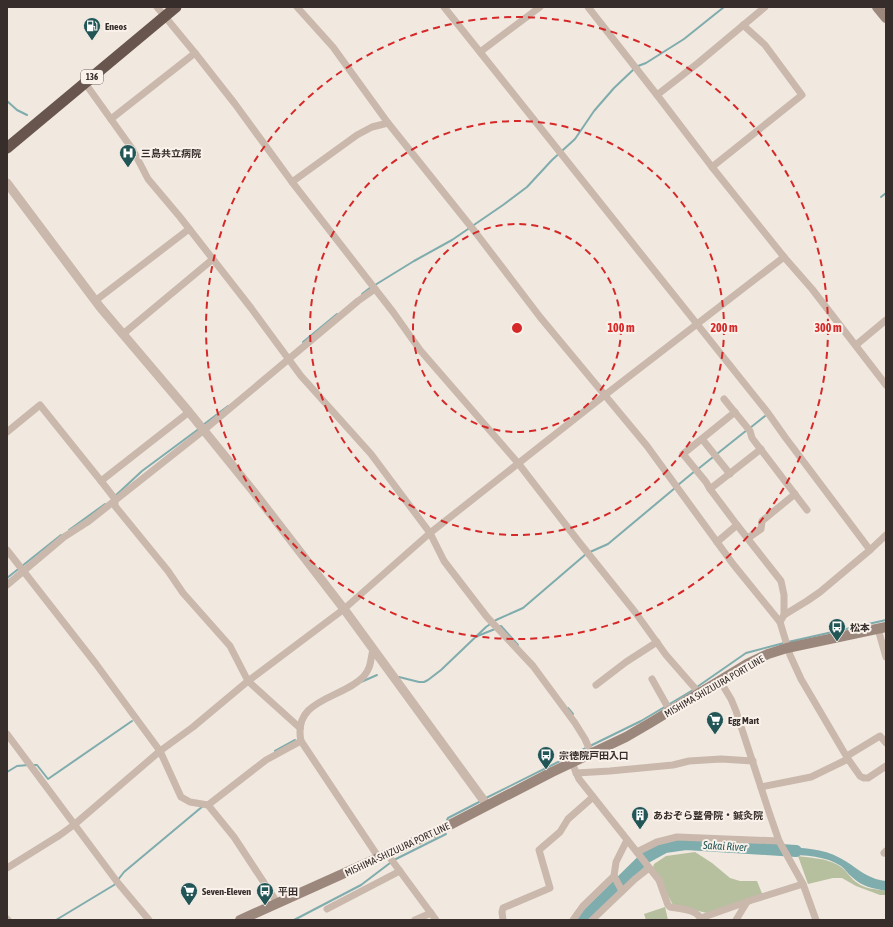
<svg xmlns="http://www.w3.org/2000/svg" width="893" height="927" font-family="'Asap Condensed','Noto Sans JP',sans-serif">
	<rect width="100%" height="100%" fill="#f1e8df"/>
	<g fill="#b6c09f">
		<polygon points="695,852 712,863 730,878 740,881 757,881 763,896 707,913 673,905 653,867 654,864 666,856"/>
		<path d="M798,856C811,858 826,858 838,865C846,869 849,877 856,882C864,889 876,889 886,891V895H880L856,886L842,878H833L808,884Z"/>
		<polygon points="665,907 668,920 646,920 644,914"/>
	</g>
	<path fill="#7facad" d="M783,847C802,848 823,848 840,858C857,867 866,879 886,881V891C873,888 862,887 852,877C848,874 845,869 841,866C826,856 805,855 787,855Z"/>
	<g fill="none" stroke-linecap="round" stroke-linejoin="round">
		<g stroke="#7facad" stroke-width="2">
			<polyline points="638,66 646,63 684,39 724,7"/>
			<polyline points="7,101 17,110 27,115"/>
			<polyline points="881,197 886,193"/>
			<polyline points="375,285 414,261 452,240 503,205 527,187 552,160 575,139 594,111 614,88 634,69"/>
			<polyline points="362,294 371,287"/>
			<polyline points="303,342 337,314"/>
			<polyline points="203,425 228,406"/>
			<polyline points="750,428 765,416"/>
			<polyline points="698,469 747,430"/>
			<polyline points="678,485 695,471"/>
			<polyline points="114,497 142,471 200,428"/>
			<polyline points="69,530 105,504"/>
			<polyline points="590,552 608,544 675,488"/>
			<polyline points="7,578 61,535"/>
			<polyline points="499,627 501,626 518,645"/>
			<polyline points="475,637 495,629"/>
			<polyline points="788,642 886,620"/>
			<polyline points="399,677 419,682 424,682 428,680 441,670 486,627 496,620 523,608 586,554"/>
			<polyline points="361,682 377,675"/>
			<polyline points="697,687 746,653 784,643"/>
			<polyline points="568,708 573,714"/>
			<polyline points="590,746 641,721 693,690"/>
			<polyline points="275,751 295,740"/>
			<polyline points="32,765 37,765 48,779 132,721"/>
			<polyline points="7,772 17,766 28,765"/>
			<polyline points="486,798 586,748"/>
			<polyline points="447,820 448,818 481,801"/>
			<polyline points="394,860 446,834"/>
			<polyline points="56,920 114,885 124,872 203,806"/>
			<polyline points="294,920 361,885 390,863"/>
		</g>
		<polyline stroke="#7facad" stroke-width="12" points="582,920 645,858 665,847 686,844 796,851"/>
		<g stroke="#c9b8ab" stroke-width="7">
			<polyline points="157,7 195,53 235,104 292,182 393,312 420,350 518,463 579,542 635,612 666,655 700,694"/>
			<polyline points="297,7 333,47 388,123 476,233 540,317 647,446 733,564 780,622 790,655 801,679 848,759 860,776 864,778 868,778 886,766"/>
			<polyline points="444,7 768,413 785,437 870,550"/>
			<polyline points="588,7 657,95 712,167 784,257 812,289 886,385"/>
			<polyline points="480,52 540,7"/>
			<polyline points="85,83 133,150 148,179 180,217 251,308 301,376 371,454 430,533 444,561 487,617 533,666 575,723 585,739 591,753"/>
			<polyline points="657,95 698,63 765,7"/>
			<polyline points="111,119 195,53"/>
			<polyline points="712,167 802,95 765,45 743,25"/>
			<polyline points="292,182 357,135 372,127 388,123"/>
			<polyline points="95,301 189,229"/>
			<polyline points="123,334 213,259"/>
			<polyline points="856,345 886,320"/>
			<polyline points="724,399 750,431 752,438 807,510"/>
			<polyline points="7,432 40,405 101,481 115,499 115,506 168,571 183,593 230,646 248,681 300,728"/>
			<polyline points="702,439 730,474"/>
			<polyline points="101,481 189,412"/>
			<polyline points="710,489 706,482 683,454 735,412"/>
			<polyline points="737,525 781,581 784,595 784,615"/>
			<polyline points="748,538 761,529 762,521 795,494"/>
			<polyline points="717,542 737,525 710,489 761,449"/>
			<polyline points="7,550 96,664 160,751 181,797 190,802 208,805 234,837 278,904"/>
			<polyline points="7,585 64,537 89,521 204,430 358,301 375,289"/>
			<polyline points="780,622 784,615 807,601 820,592 870,550 886,535"/>
			<polyline points="878,629 886,657"/>
			<path d="M373,650C370,660 372,666 364,676C343,699 292,698 301,741L379,858"/>
			<polyline points="652,679 670,711"/>
			<polyline points="720,681 731,699 736,711 769,812 779,841 803,884 816,920"/>
			<polyline points="596,685 626,662 657,642"/>
			<polyline points="7,734 118,883 149,920"/>
			<polyline points="847,756 880,736 886,743"/>
			<path d="M572,763L579,779L659,880L668,905L670,907C680,909 698,909 701,920"/>
			<polyline points="576,773 610,771 673,765 689,761 721,759 753,761"/>
			<polyline points="761,787 811,777 848,759"/>
			<polyline points="208,805 266,760 301,741"/>
			<polyline points="637,852 657,842 677,837 779,841"/>
			<polyline points="884,853 886,851"/>
			<polyline points="388,855 436,920"/>
			<polyline points="7,868 60,835 75,824 160,751 193,727 248,681 344,609 430,533 605,395 784,257"/>
			<polyline points="614,876 622,891"/>
			<polyline points="327,909 400,871"/>
			<polyline points="701,918 752,900 803,884"/>
			<polyline points="7,919 8,920"/>
			<polyline points="415,920 431,913"/>
			<polyline points="503,920 502,912 503,908 550,888 539,850 560,832 568,819 593,797"/>
			<polyline points="573,920 583,906 614,876 616,862 627,840"/>
			<polyline points="592,920 635,879 649,868"/>
			<polyline points="736,920 747,902"/>
		</g>
		<polyline stroke="#c9b8ab" stroke-width="9" points="7,183 100,307 189,412 253,491 344,609 487,805"/>
		<g stroke="#9c877c" stroke-width="10">
			<polyline points="877,7 886,18"/>
			<polyline points="240,920 438,831 552,772 626,737 650,723 747,664 768,654 787,648 886,627"/>
		</g>
		<polyline stroke="#68564e" stroke-width="11" points="7,148 176,7"/>
	</g>
	<g fill="none" stroke="#d62828" stroke-width="2" stroke-dasharray="7 5">
		<circle cx="517" cy="328" r="104"/>
		<circle cx="517" cy="328" r="207"/>
		<circle cx="517" cy="328" r="311"/>
	</g>
	<defs>
		<symbol id="fuel-pin" viewBox="-11 -11 22 30"><path d="M0 17L-7.5 6A9.5 9.5 0 1 1 7.5 6Z" fill="#225556" stroke="#f9f2eb"/><path d="M-5.5-6h7V0h2V4h1.3V-2.5L3-4.5l.8-.8L6-3V5H2.5V1h-1V6h-7ZM-4.2-4.7v3.2H.2V-4.7Z" fill="#fff"/></symbol>
		<symbol id="hospital-pin" viewBox="-11 -11 22 30"><path d="M0 17L-7.5 6A9.5 9.5 0 1 1 7.5 6Z" fill="#225556" stroke="#f9f2eb"/><path d="M-5-5h3v3.5h4V-5h3V5h-3V1.5h-4V5h-3Z" fill="#fff"/></symbol>
		<symbol id="bus-pin" viewBox="-11 -11 22 30"><path d="M0 17L-7.5 6A9.5 9.5 0 1 1 7.5 6Z" fill="#225556" stroke="#f9f2eb"/><path d="M-5-6H5V4H4V6H2V4H-2V6H-4V4H-5ZM-3.5-4V0h7V-4ZM-3.5 1.2v1.5H-2V1.2ZM2 1.2v1.5H3.5V1.2Z" fill="#fff"/></symbol>
		<symbol id="supermarket-pin" viewBox="-11 -11 22 30"><path d="M0 17L-7.5 6A9.5 9.5 0 1 1 7.5 6Z" fill="#225556" stroke="#f9f2eb"/><path d="M-6-5.5h2.5l.6 2H6L4.5 2H-2.5L-4.4-4H-6ZM-1.5 3.2a1.3 1.3 0 1 0 .1 0ZM3 3.2a1.3 1.3 0 1 0 .1 0Z" fill="#fff"/></symbol>
		<symbol id="building-pin" viewBox="-11 -11 22 30"><path d="M0 17L-7.5 6A9.5 9.5 0 1 1 7.5 6Z" fill="#225556" stroke="#f9f2eb"/><path d="M-4-6H4V6H1V3H-1V6H-4ZM-2.5-4.3h1.7v1.8h-1.7ZM.8-4.3h1.7v1.8H.8ZM-2.5-1h1.7V.8h-1.7ZM.8-1h1.7V.8H.8Z" fill="#fff"/></symbol>
	</defs>
	<g fill-rule="evenodd">
		<use href="#fuel-pin" x="82" y="16" width="20" height="27"/>
		<use href="#hospital-pin" x="118" y="143" width="20" height="27"/>
		<use href="#bus-pin" x="827" y="617" width="20" height="27"/>
		<use href="#supermarket-pin" x="705" y="710" width="20" height="27"/>
		<use href="#bus-pin" x="536" y="745" width="20" height="27"/>
		<use href="#building-pin" x="630" y="805" width="20" height="27"/>
		<use href="#supermarket-pin" x="179" y="881" width="20" height="27"/>
		<use href="#bus-pin" x="255" y="881" width="20" height="27"/>
	</g>
	<g text-anchor="middle" stroke-width="4" stroke-linejoin="round" paint-order="stroke">
		<rect fill="#f9f2eb" stroke="#716864" stroke-width="1" x="81" y="70" width="22" height="14" rx="3"/>
		<g font-size="9" font-weight="bold" fill="#372d2a">
			<text x="92" y="80">136</text>
		</g>
		<g font-size="10" font-weight="bold" fill="#372d2a" stroke="#f9f2eb" text-anchor="start">
			<text x="105" y="30">Eneos</text>
			<text x="141" y="157">三島共立病院</text>
			<text x="850" y="631">松本</text>
			<text x="728" y="724">Egg Mart</text>
			<text x="559" y="759">宗徳院戸田入口</text>
			<text x="653" y="819">あおぞら整骨院・鍼灸院</text>
			<text x="202" y="895">Seven-Eleven</text>
			<text x="278" y="895">平田</text>
		</g>
		<g font-size="10" fill="#372d2a" stroke="#f9f2eb">
			<text transform="translate(714 686) rotate(-30)" y="4">MISHIMA SHIZUURA PORT LINE</text>
			<text transform="translate(397 849) rotate(-25)" y="4">MISHIMA-SHIZUURA PORT LINE</text>
		</g>
		<g font-size="11" font-style="italic" fill="#225556" stroke="#f9f2eb">
			<text transform="translate(725 846) rotate(3)" y="4">Sakai River</text>
		</g>
	</g>
	<circle cx="517" cy="328" r="6" fill="#d62828" stroke="#f9f2eb" stroke-width="2"/>
	<g font-size="12" text-anchor="middle" font-weight="bold" fill="#d62828" stroke="#f9f2eb" stroke-width="4" stroke-linejoin="round" paint-order="stroke">
		<text x="621" y="332">100 m</text>
		<text x="724" y="332">200 m</text>
		<text x="828" y="332">300 m</text>
	</g>
	<rect width="893" height="927" fill="none" stroke="#372d2a" stroke-width="16"/>
</svg>
